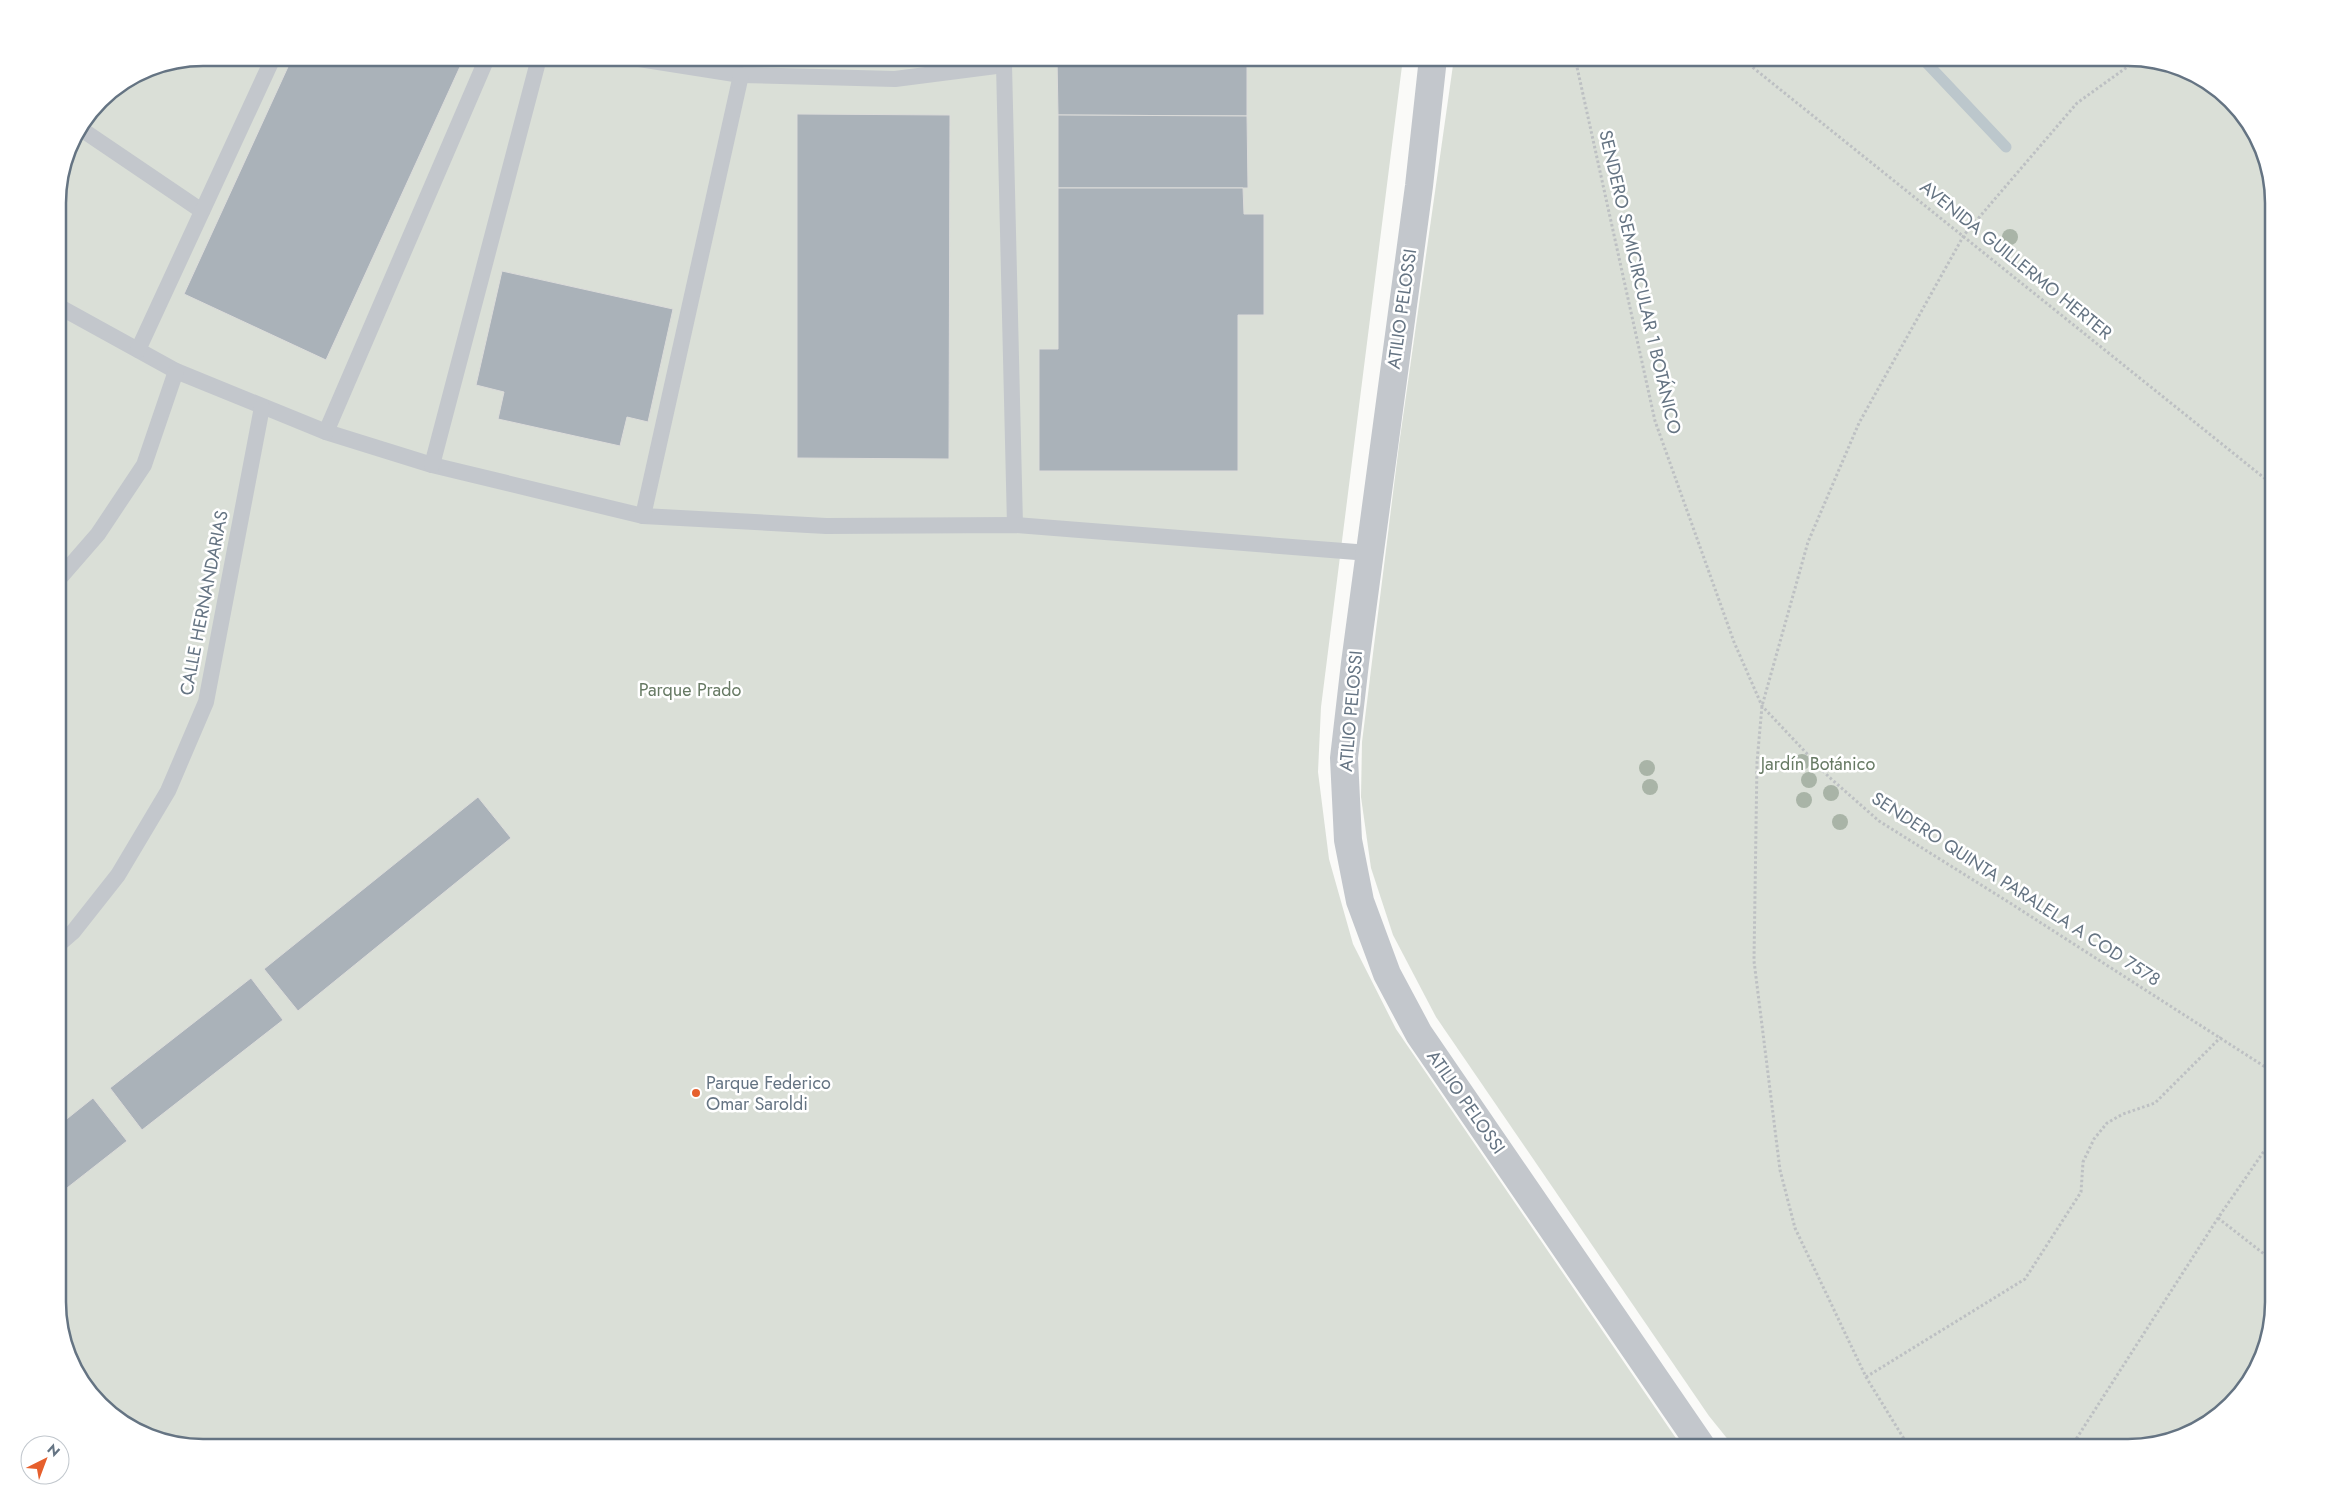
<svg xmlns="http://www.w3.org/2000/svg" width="2331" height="1505" font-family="Jost,sans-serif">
	<rect width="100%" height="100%" fill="#fafaf8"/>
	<g fill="#dadfd7">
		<polygon points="204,58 1403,58 1321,707 1318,772 1329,859 1353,944 1396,1029 1682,1447 204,1447 123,1423 77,1375 58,1311 58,194 69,147 100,100 148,69"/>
		<polygon points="1454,58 2127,58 2208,82 2254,131 2273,203 2273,1302 2249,1382 2200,1428 2128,1447 1734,1447 1709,1416 1436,1017 1393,935 1371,868 1361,797 1362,742 1399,445"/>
	</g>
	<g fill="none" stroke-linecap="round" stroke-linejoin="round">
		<polyline stroke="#bcc7cc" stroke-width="11" points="1922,58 2006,147"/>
	</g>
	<g fill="#aab2b9" stroke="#dcdcda">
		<polygon points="292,58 464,58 326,360 184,294"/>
		<polygon points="1057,58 1247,58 1247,116 1058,115"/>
		<polygon points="797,114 950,115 949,459 797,458"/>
		<polygon points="1058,115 1247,116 1248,188 1058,188"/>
		<polygon points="1058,188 1243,188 1244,214 1264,214 1264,315 1238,315 1238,471 1039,471 1039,349 1058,349"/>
		<polygon points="502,271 673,309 648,422 627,417 620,446 498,419 504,392 476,385"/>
		<polygon points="478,797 511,838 298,1011 264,969"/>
		<polygon points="251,978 283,1020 142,1130 110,1088"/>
		<polygon points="93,1098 127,1141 58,1195 58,1126"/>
	</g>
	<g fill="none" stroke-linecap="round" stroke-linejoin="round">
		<g stroke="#bdc0c3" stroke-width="3" stroke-dasharray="2.5 2.5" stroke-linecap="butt">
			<polyline points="1575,58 1655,421 1734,642 1762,706 1829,777 1879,821 2010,903 2273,1072"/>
			<polyline points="1741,58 2273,485"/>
			<polyline points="2218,1218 2273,1261"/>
			<polyline points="1866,1377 2025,1279 2081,1192 2083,1162 2094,1139 2107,1123 2123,1114 2155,1103 2221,1037"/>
			<polyline points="1909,1447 1866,1377 1795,1228 1780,1170 1754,961 1757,762 1762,706 1808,542 1859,423 1964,235 2077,103 2137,60"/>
			<polyline points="2071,1447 2218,1218 2273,1138"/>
		</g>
		<g stroke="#c3c7cc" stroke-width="16">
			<polyline points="633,58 741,75 895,79 1004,65"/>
			<polyline points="1007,58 1004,65 1015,525"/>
			<polyline points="81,129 202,211"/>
			<polyline points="58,306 176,371 326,432 432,465 643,516 826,526 1015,525 1369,553"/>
			<polyline points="138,350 273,58"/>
			<polyline points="326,432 487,58"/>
			<polyline points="432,465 539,58"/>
			<polyline points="643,516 741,75"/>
			<polyline points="58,580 98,534 144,465 176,371"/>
			<polyline points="58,945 73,932 118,875 168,791 206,702 262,407"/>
		</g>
		<polyline stroke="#c3c7cc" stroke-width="28" points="1433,58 1419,186 1355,663 1344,758 1348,840 1360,901 1387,974 1419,1034 1702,1447"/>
	</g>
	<g fill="#a9b4a7">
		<circle cx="2010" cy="237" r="8"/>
		<circle cx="1802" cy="762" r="8"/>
		<circle cx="1647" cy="768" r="8"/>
		<circle cx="1809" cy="780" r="8"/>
		<circle cx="1650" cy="787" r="8"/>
		<circle cx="1831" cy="793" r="8"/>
		<circle cx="1804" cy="800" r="8"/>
		<circle cx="1840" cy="822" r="8"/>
	</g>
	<circle fill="#e65f2c" stroke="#fff" stroke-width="2" cx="696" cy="1093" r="5"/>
	<g text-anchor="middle" stroke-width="5" stroke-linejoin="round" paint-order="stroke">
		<g font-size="18" fill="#657483" stroke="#fff">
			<text transform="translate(2016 260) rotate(39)" y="6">AVENIDA GUILLERMO HERTER</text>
			<text transform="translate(1640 282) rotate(77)" y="6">SENDERO SEMICIRCULAR 1 BOTÁNICO</text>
			<text transform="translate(1402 309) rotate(-82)" y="6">ATILIO PELOSSI</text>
			<text transform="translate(204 603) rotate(-79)" y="6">CALLE HERNANDARIAS</text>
			<text transform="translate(1351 711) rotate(-85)" y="6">ATILIO PELOSSI</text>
			<text transform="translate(2016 889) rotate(33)" y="6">SENDERO QUINTA PARALELA A COD 7578</text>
			<text transform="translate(1466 1102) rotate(55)" y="6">ATILIO PELOSSI</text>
		</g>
		<g font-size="18" fill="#677a64" stroke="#fff">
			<text x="690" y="696">Parque Prado</text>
			<text x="1818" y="770">Jardín Botánico</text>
		</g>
		<g font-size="18" fill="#657483" stroke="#fff" text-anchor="start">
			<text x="706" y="1089">Parque Federico<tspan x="706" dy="21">Omar Saroldi</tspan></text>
		</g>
	</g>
	<path d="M0 0H2331V1505H0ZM203 66H2128A137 137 0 0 1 2265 203V1302A137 137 0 0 1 2128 1439H203A137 137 0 0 1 66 1302V203A137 137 0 0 1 203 66Z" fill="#fff" fill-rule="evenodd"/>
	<path fill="none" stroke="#657483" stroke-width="2.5" d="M203 66H2128A137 137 0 0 1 2265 203V1302A137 137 0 0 1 2128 1439H203A137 137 0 0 1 66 1302V203A137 137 0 0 1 203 66Z"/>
	<g transform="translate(45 1460) rotate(42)"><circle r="24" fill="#ffffff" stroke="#c1c7cd"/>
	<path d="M0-4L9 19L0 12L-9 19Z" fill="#e65f2c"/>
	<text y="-8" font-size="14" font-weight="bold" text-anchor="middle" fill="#657483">N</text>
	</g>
</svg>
